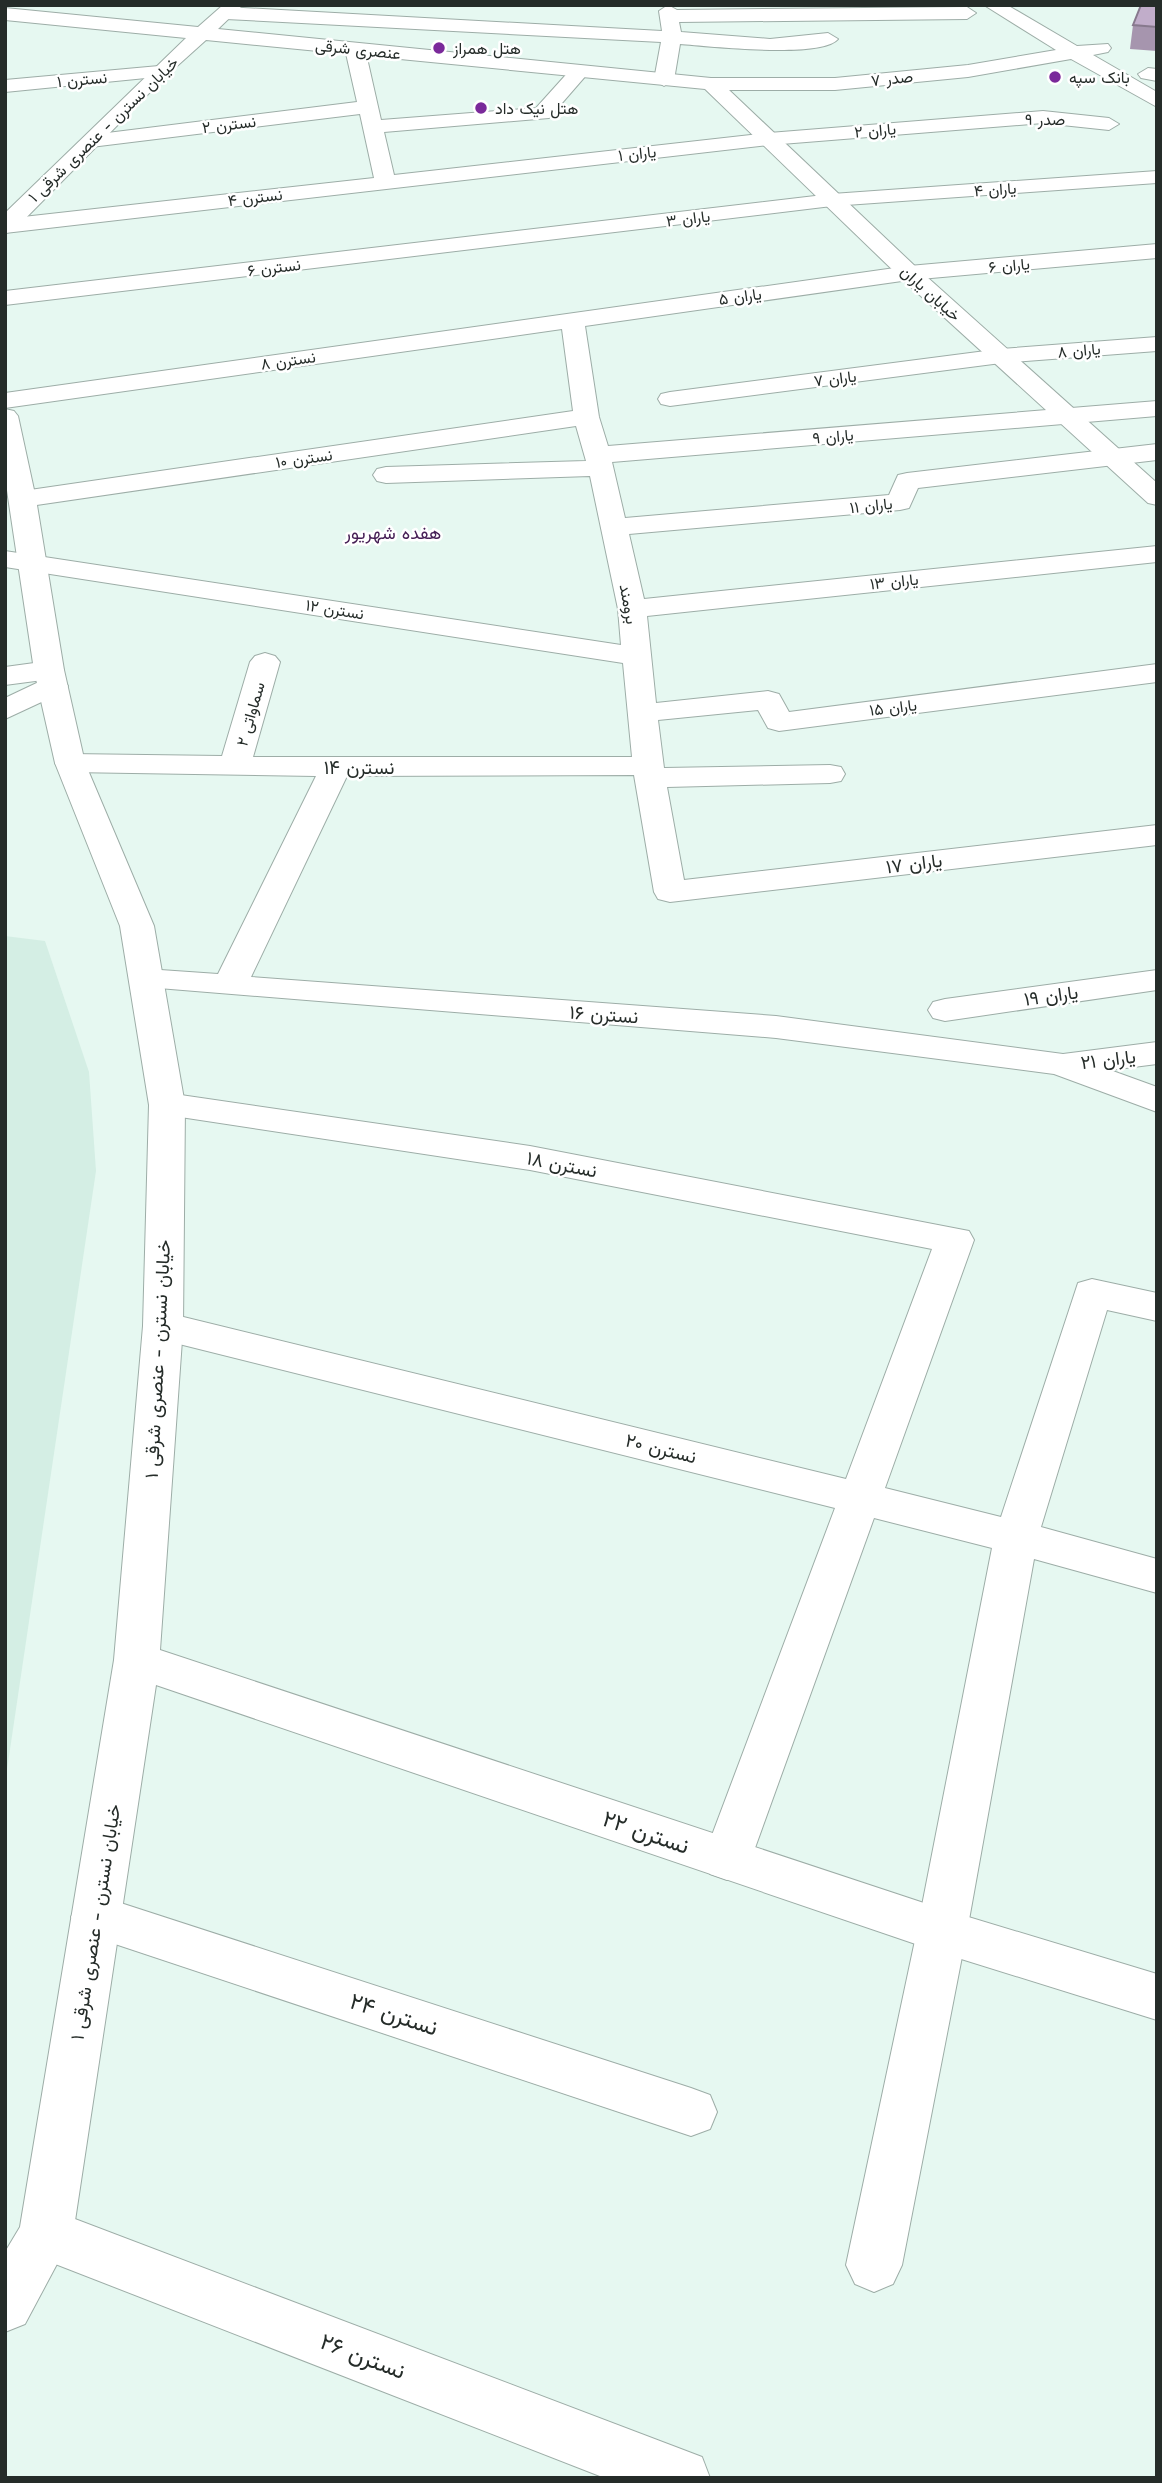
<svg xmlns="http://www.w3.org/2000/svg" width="1162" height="2483" font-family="'Work Sans',Vazirmatn,sans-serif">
	<rect width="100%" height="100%" fill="#e6f8f1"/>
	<polygon fill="#d4eee4" points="5,936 45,941 89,1072 96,1171 5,1783"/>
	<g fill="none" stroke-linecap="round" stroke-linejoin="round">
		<defs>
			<g id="street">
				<path d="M668,5L677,10L967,7L976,13L967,19L679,22L681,32L770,39L828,33L838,39C821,59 708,46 680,44L674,80L664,86L654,80L661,42L226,19L217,13L226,7L662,31L659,11Z"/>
				<polygon points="355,43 365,49 381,120 536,108 572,68 579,66 589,72 549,118 384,132 394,175 769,133 1043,111 1109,118 1119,124 1109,130 1043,123 769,145 5,233 5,219 374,178 360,114 91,147 81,141 91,135 357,102 345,49"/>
				<polygon points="159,66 166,68 169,72 166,76 5,92 5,80"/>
				<polygon points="1148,68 1157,69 1157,81 1141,78 1138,74"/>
				<polygon points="1157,171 1157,183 832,206 5,305 5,291 832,194"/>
				<polygon points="1157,244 1157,258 909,280 585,326 599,417 608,446 1157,401 1157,416 612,462 625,518 889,495 898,475 907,473 1157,444 1157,460 918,488 909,508 900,510 629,534 644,599 1157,546 1157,562 647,616 656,703 768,691 779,694 789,712 1157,664 1157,682 779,731 768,728 758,710 658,720 664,768 830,765 841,767 845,774 841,781 830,783 667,787 684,880 1157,825 1157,845 670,902 658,899 654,892 634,775 347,776 251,977 776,1016 1063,1054 1157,1042 1157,1064 1110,1070 1157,1087 1157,1112 1054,1074 776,1038 134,986 129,979 134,972 146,969 218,974 316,776 70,772 59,770 55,763 59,756 70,754 222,756 250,662 255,656 265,653 275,656 280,662 253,757 632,757 623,663 5,567 5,551 621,645 618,609 590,476 386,483 377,481 373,475 377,469 386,467 586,461 576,426 23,507 14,505 10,499 14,493 23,491 573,411 562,329 5,408 5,393 909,266"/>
				<polygon points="1157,337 1157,351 1001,363 670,406 661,404 658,399 661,394 670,392 1001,349"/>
				<polygon points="49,661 59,664 64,670 54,677 63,680 68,686 63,692 5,719 5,698 43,680 5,685 5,667"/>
				<polygon points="1157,970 1157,990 945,1021 933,1018 928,1010 933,1002 945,999"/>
				<polygon points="167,1093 530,1146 969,1231 974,1240 885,1488 1001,1517 1078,1283 1092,1279 1157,1293 1157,1321 1107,1310 1041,1527 1157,1559 1157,1593 1034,1559 967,1931 902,2265 893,2284 874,2292 855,2284 846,2265 917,1931 992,1548 874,1518 751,1859 744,1874 727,1880 710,1874 703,1859 835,1508 163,1340 149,1336 143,1326 149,1316 163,1312 846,1479 932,1249 530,1170 154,1113 149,1105 154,1097"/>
				<polygon points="96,1895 691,2088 710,2095 717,2112 710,2129 691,2136 79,1932 71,1917 79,1902"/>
				<polygon points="46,2208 681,2449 702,2457 710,2478 605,2478 27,2253 19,2234 27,2215"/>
			</g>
			<g id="secondary">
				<polygon points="223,5 243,5 218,29 711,78 835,78 968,65 1056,50 984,5 1007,5 1077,46 1108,44 1111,48 1108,52 1093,55 1157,92 1157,107 1071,59 968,77 835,90 729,90 917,268 1157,483 1157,505 1148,503 901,278 705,89 206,40 166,76 13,231 5,233 5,213 186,38 5,20 5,8 198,27"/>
				<polygon points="5,409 14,411 18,416 36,499 64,670 85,763 154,926 185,1105 183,1326 160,1650 942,1909 1157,1974 1157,2020 942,1953 156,1685 73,2234 25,2324 5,2332 5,2252 20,2227 114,1660 143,1326 149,1105 120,926 55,763 34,670 5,477"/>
			</g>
		</defs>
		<use href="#street" stroke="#9dada7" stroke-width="2"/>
		<use href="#secondary" stroke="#9dada7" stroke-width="2"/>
		<use href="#street" fill="#fff" fill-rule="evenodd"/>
		<use href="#secondary" fill="#fff" fill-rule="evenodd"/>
	</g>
	<polygon fill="#a695ae" points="1157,5 1157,51 1130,49 1133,25"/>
	<polygon fill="#c1adca" stroke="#87798d" stroke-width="2" points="1141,5 1157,5 1157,27 1133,25"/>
	<g fill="#7a299a" stroke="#fff" stroke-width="2.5">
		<circle cx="439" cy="48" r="7"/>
		<circle cx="1055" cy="77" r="7"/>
		<circle cx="481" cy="108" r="7"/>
	</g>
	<g text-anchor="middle" stroke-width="5" stroke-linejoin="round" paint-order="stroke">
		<g font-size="16" fill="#252c29" stroke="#fff" text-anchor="start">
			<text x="453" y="54">هتل همراز</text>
			<text x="1069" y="83">بانک سپه</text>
			<text x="495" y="114">هتل نیک داد</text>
		</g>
		<g font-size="16" fill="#252c29" stroke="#fff">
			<text transform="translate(358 49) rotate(6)" y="6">عنصری شرقی</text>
			<text transform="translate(892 78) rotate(-6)" y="6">صدر ۷</text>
			<text transform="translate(82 79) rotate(-5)" y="6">نسترن ۱</text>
			<text transform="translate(1045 119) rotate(1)" y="6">صدر ۹</text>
			<text transform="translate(229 124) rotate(-7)" y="6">نسترن ۲</text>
			<text transform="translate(103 129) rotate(-44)" y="6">خیابان نسترن - عنصری شرقی ۱</text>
			<text transform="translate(875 130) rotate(-5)" y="6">یاران ۲</text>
			<text transform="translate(637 153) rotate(-6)" y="6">یاران ۱</text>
			<text transform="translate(995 189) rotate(-4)" y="6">یاران ۴</text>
			<text transform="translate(255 197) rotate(-7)" y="6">نسترن ۴</text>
			<text transform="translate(688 218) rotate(-7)" y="6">یاران ۳</text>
			<text transform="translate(1009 265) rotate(-5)" y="6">یاران ۶</text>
			<text transform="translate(274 267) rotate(-7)" y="6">نسترن ۶</text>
			<text transform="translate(931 293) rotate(42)" y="6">خیابان یاران</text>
			<text transform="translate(740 296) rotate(-8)" y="6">یاران ۵</text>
			<text transform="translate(1079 350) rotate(-5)" y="6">یاران ۸</text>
			<text transform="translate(288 360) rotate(-8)" y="6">نسترن ۸</text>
			<text transform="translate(835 378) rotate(-7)" y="6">یاران ۷</text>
			<text transform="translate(833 436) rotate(-5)" y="6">یاران ۹</text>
			<text transform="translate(304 458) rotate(-8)" y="6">نسترن ۱۰</text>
			<text transform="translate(871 505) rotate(-6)" y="6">یاران ۱۱</text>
			<text transform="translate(894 581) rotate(-6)" y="6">یاران ۱۳</text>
			<text transform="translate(629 604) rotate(80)" y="6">برومند</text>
			<text transform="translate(335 609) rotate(9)" y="6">نسترن ۱۲</text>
			<text transform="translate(893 707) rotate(-7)" y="6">یاران ۱۵</text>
			<text transform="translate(250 714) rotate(-74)" y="6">سماواتی ۲</text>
		</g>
		<g font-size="18" fill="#462056" stroke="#fff">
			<text x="393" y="539">هفده شهریور</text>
		</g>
		<g font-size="19" fill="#252c29" stroke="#fff">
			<text x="359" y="774">نسترن ۱۴</text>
			<text transform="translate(914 863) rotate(-7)" y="7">یاران ۱۷</text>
			<text transform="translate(1051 995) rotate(-8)" y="7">یاران ۱۹</text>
			<text transform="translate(604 1014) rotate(4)" y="7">نسترن ۱۶</text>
			<text transform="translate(1108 1059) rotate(-7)" y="7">یاران ۲۱</text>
			<text transform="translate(562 1164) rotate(11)" y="7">نسترن ۱۸</text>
			<text transform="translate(157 1359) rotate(-87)" y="7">خیابان نسترن - عنصری شرقی ۱</text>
			<text transform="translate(661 1448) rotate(14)" y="7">نسترن ۲۰</text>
			<text transform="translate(95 1922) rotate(-81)" y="7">خیابان نسترن - عنصری شرقی ۱</text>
		</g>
		<g font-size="23" fill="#252c29" stroke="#fff">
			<text transform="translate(646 1832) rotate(19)" y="8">نسترن ۲۲</text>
			<text transform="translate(394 2014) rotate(18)" y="8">نسترن ۲۴</text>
			<text transform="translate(363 2356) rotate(21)" y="8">نسترن ۲۶</text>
		</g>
	</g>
	<rect width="1162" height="2483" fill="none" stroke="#252c29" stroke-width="14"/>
</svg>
